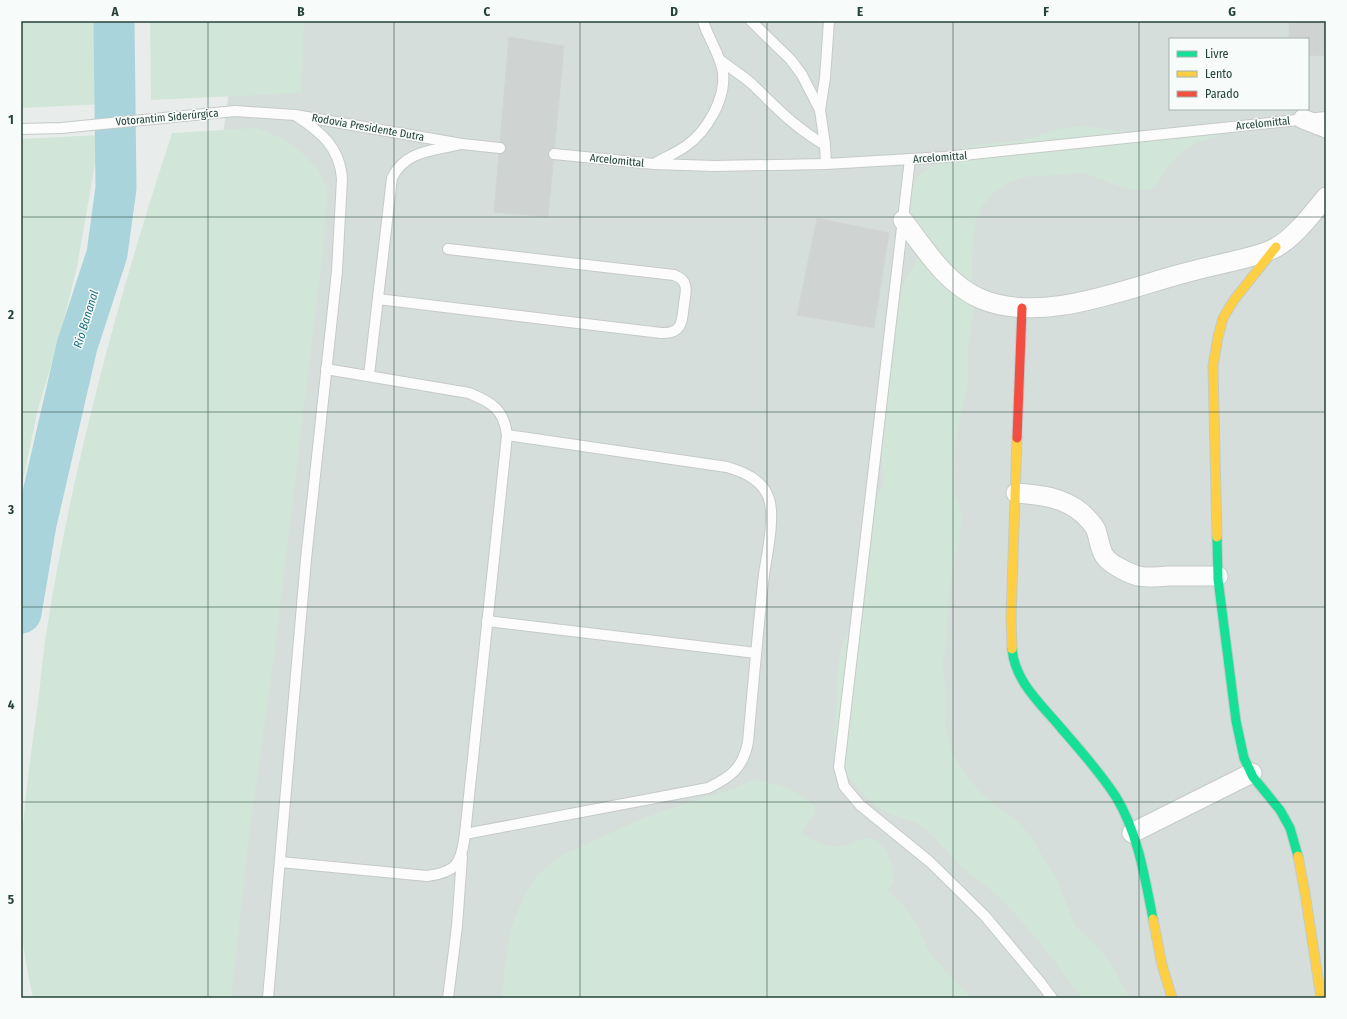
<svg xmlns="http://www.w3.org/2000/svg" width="1347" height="1019" font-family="'Fira Sans Condensed',sans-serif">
	<rect width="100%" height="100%" fill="#e8edeb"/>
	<path fill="#d6dedb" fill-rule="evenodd" d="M239,21H1326V998H101ZM1170,39H1308V109H1170Z"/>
	<g fill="#d1e6d8">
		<polygon points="21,21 101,21 104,104 21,108"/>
		<polygon points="150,21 304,21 301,93 151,100"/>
		<path d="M1086,126L1122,132H1133L1178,127L1187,128L1218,136L1196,143L1179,154L1166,169L1157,184L1149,190H1134L1116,185L1085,173L1023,177L1008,183L992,193L981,208L975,224L972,255V276L974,308L968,346V383L956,437L953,469L955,494L962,513L959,541L952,571L949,595L945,652L942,665L946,693L945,726L952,753L963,771L977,789L993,804L1008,814L1022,826L1032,839L1056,878L1075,926L1099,948L1115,971L1129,998H1082C1058,965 1033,932 1004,902C991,888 974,878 960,865C947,852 936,837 922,826C910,818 895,818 883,810C867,801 840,770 836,752C832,734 836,716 837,698C838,679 837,659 844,641C851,625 860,615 864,597L873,510L876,498L883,486L884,476L881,455L898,299L902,287L918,258L919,251L909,212V201L912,187L916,179L921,173L945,157L963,148L976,145L1011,142L1034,137L1059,129Z"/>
		<path d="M257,128C288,139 316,158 327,190L323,248L273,664L249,834L231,998H33C30,982 26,966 24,950C14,870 27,782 38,702C41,678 43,652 47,628C74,459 119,295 172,133Z"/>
		<polygon points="98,135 95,164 77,267 60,335 37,413 21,490 21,139"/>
		<path d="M753,780C778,783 795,790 815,806L814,815L801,833C812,841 831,849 844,846C852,844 860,838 868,838C884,840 895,865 893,879C893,883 890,887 888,890L904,907L917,926L930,954L971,998H502L505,967L510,932L524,896L538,875L560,856L644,818L689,802L734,789Z"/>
	</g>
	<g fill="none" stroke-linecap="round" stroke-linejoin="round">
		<polyline stroke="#a9d4db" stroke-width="41" points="21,613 36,524 77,346 107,254 116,188 114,21"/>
	</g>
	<g fill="#cfd4d2" stroke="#d1d6d4">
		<polygon points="1289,21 1326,21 1326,55 1308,56 1308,39 1289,39"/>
		<polygon points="509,37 564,46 548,217 494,212"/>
		<polygon points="817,218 889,233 874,328 797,315"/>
	</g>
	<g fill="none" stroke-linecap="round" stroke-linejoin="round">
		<defs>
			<g id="lane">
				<polyline points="751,21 791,60 802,75 820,110"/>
				<path d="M720,60C730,68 742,75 752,84C777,108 794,127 825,145"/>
				<polyline points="21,129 61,128 235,111 295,115 462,144 500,148"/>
				<polyline points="554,154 654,164 714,166 826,164 945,157 1326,117"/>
				<polyline points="910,159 839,767 844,786 860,805 930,862 985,916 1040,982 1052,998"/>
				<path d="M654,164C664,158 676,153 686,146C707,131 726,99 723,72C720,54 708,38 703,21"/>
				<polyline points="826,164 825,145 820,110 825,78 829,21"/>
				<path d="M378,299L661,333C683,334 682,321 684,304C685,298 687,290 685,285C684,280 679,277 674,275L448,249"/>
				<path d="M369,375L392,178C405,151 431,151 457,145"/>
				<polyline points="487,621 756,653"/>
				<path d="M465,834L708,788C731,777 743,768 748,742C753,686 758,630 764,574C767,555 775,516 769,499C763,480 744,472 727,467L507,435"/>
				<path d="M280,862L427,876C458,872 461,863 465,834L507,435C504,409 491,402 469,393L326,369"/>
				<path d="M268,998L306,559L337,271L342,179C340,147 320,131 295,115"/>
				<polyline points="448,998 457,926 462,857"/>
			</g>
			<g id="street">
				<polyline points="1303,119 1326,128"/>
				<path d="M903,220C925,249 946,284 981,299C1042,324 1121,290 1181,274C1199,269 1217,265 1234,261C1248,257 1262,255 1275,248C1294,238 1312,214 1326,197"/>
				<path d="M1016,493C1041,495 1063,497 1082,513C1087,518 1093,523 1096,530C1102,548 1099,557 1118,567C1124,571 1131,574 1138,576C1148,578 1159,577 1169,576C1185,576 1201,576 1218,576"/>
				<polyline points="1132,833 1252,773"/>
			</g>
			<g id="fast">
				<polyline points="1217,537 1218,579 1236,721 1244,758 1253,777 1280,810 1290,828 1298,856"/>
				<path d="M1012,649C1015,682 1041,704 1061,728C1080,750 1100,772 1116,797C1138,833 1145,878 1153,919"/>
			</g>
			<g id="slow">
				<polyline points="1217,537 1213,366 1218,337 1223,318 1234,300 1276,247"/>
				<polyline points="1012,649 1011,618 1017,438"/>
				<polyline points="1298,856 1305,893 1321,998"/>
				<polyline points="1153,919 1162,965 1172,998"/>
			</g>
			<polyline id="jam" points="1017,438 1022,308"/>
		</defs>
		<use href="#lane" stroke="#c5cac8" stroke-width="12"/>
		<use href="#street" stroke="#c5cac8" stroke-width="21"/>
		<use href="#fast" stroke="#c3cbc8" stroke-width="11"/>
		<use href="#slow" stroke="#c3cbc8" stroke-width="11"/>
		<use href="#jam" stroke="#c3cbc8" stroke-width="11"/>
		<use href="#lane" stroke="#fcfcfc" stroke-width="10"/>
		<use href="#street" stroke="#fcfcfc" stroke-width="19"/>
		<use href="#fast" stroke="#16e098" stroke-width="9"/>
		<use href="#slow" stroke="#ffcf43" stroke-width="9"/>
		<use href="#jam" stroke="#f24e42" stroke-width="9"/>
	</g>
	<path fill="none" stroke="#24423a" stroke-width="1" stroke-opacity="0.55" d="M208,21V998M394,21V998M580,21V998M767,21V998M953,21V998M1139,21V998M21,217H1326M21,412H1326M21,607H1326M21,802H1326"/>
	<g text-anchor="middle" stroke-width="3" stroke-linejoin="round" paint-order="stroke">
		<g font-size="11" fill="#24423a" stroke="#f7fbf9">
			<text transform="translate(167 117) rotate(-5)" y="4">Votorantim Siderúrgica</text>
			<text transform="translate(1263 123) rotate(-6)" y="4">Arcelomittal</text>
			<text transform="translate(368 127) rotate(10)" y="4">Rodovia Presidente Dutra</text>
			<text transform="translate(940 157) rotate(-4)" y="4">Arcelomittal</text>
			<text transform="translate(617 160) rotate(6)" y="4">Arcelomittal</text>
		</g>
		<g font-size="12" font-style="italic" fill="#1c6f80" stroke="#f7fbf9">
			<text transform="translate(86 319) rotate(-73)" y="4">Rio Bananal</text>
		</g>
	</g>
	<rect width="1347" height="1019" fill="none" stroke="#f7fbf9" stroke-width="44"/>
	<rect x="1169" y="38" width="140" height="72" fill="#f7fbf9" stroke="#a3b1ad"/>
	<rect x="1177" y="51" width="20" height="6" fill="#16e098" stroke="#a3b1ad"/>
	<text x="1205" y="58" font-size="12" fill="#24423a">Livre</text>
	<rect x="1177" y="71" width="20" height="6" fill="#ffcf43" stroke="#a3b1ad"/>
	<text x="1205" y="78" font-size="12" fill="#24423a">Lento</text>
	<rect x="1177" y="91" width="20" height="6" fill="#f24e42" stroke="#a3b1ad"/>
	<text x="1205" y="98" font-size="12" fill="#24423a">Parado</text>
	<rect x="22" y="22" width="1303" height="975" fill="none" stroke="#24423a" stroke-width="1.5"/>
	<g font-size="13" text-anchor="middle" font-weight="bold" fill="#24423a">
		<text x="115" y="16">A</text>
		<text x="301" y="16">B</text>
		<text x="487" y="16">C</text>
		<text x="674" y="16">D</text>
		<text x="860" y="16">E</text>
		<text x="1046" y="16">F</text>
		<text x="1232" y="16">G</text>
		<text x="11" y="124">1</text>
		<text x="11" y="319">2</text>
		<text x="11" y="514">3</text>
		<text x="11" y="709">4</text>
		<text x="11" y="904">5</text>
	</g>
</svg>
